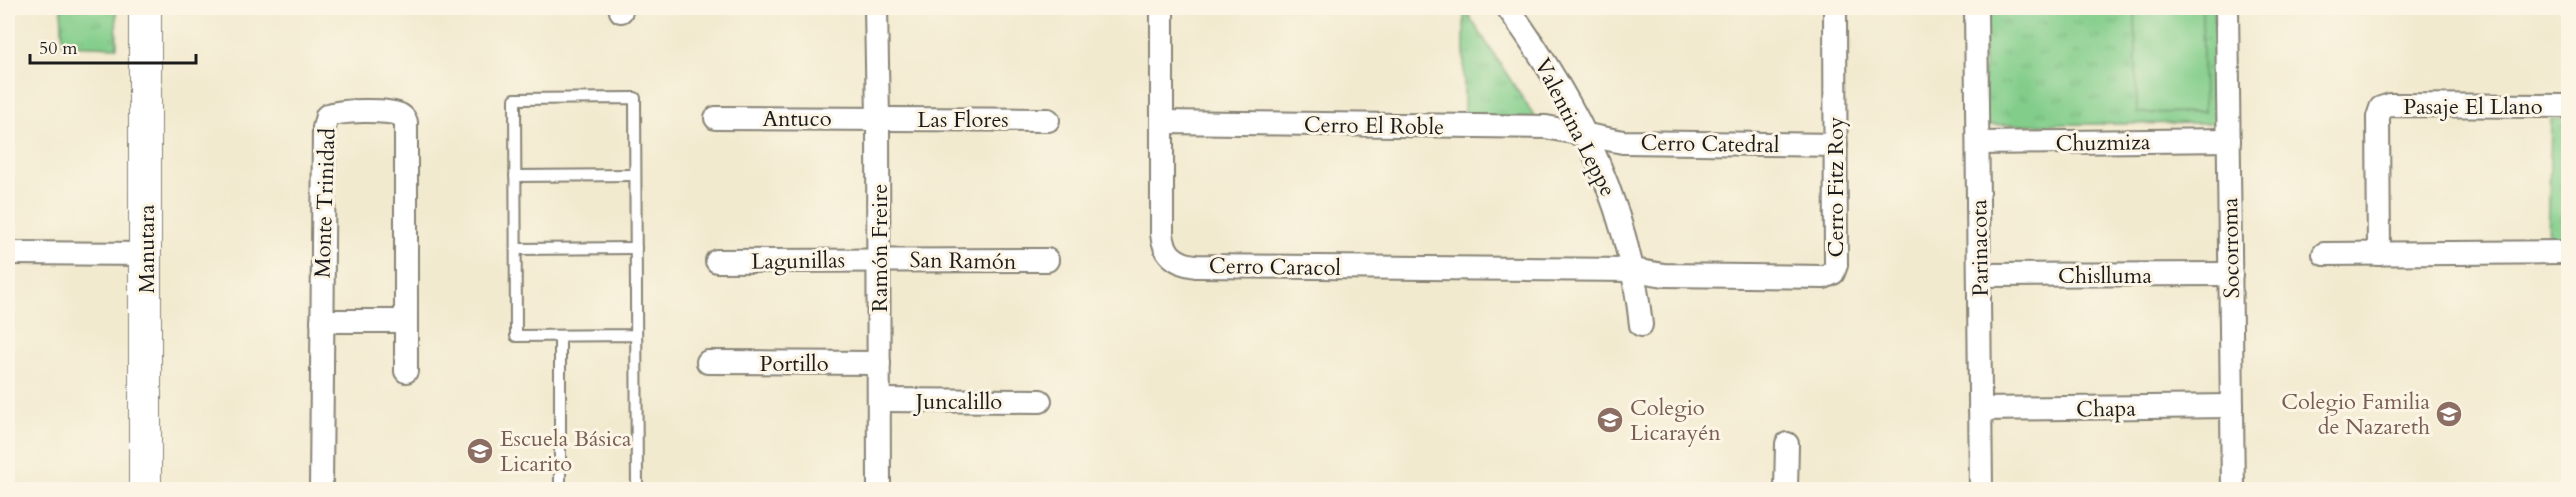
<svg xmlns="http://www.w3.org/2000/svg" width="2576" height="497" font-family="Cardo,serif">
	<defs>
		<pattern id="park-tufts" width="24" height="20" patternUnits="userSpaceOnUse" patternTransform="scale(1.5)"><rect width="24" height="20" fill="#82cd8a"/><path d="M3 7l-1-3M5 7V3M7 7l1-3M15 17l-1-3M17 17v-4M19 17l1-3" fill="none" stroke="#70af76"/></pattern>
	</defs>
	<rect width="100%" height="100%" fill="#fcf5e5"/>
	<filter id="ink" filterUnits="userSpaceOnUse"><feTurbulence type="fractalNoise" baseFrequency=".0167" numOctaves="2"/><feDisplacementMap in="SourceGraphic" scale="12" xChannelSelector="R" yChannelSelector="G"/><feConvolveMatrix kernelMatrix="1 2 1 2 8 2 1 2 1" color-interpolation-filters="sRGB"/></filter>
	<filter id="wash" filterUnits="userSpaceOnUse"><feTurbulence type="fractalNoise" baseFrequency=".008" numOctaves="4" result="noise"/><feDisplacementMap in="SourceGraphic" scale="24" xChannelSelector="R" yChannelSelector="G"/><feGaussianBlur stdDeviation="1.35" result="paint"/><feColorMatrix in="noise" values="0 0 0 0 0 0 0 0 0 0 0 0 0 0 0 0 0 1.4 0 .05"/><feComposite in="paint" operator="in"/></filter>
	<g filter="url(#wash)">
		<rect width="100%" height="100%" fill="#f2eacf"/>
		<g fill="url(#park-tufts)" stroke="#4f7453" stroke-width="1.5">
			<polygon points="61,8 116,8 117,47 63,45"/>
			<polygon points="1464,8 1536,119 1464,117"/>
			<polygon points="1983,8 2215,8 2216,123 1984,125"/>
			<polygon points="2551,119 2568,119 2568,243 2548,244"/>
		</g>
		<polygon fill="#82cd8a" stroke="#4f7453" stroke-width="1.5" points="2135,8 2202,8 2204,112 2137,113"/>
	</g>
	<g filter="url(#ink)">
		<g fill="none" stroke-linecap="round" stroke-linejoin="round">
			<defs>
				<g id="service">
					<polyline points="515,176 635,175"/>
					<polyline points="516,249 636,248"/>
					<polyline points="636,335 516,336 515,99 635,98 637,490"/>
					<polyline points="560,336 560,490"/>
				</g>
				<g id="minor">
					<polyline points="621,8 621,11"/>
					<polyline points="876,8 878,118 879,490"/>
					<path d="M1162,8V234C1164,254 1176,264 1196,266L1633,270L1664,275L1824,277L1833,273L1836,265L1835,8"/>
					<path d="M1508,8C1578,105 1628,204 1641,325"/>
					<polyline points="1976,8 1981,490"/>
					<polyline points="2227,8 2233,490"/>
					<polyline points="716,118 1048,120"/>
					<polyline points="1162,122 1546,127 1623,142 1836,145"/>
					<polyline points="1978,143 2229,140"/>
					<polyline points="8,253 147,254"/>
					<polyline points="2324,254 2568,252"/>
					<polyline points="2379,254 2378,117 2381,108 2390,105 2568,106"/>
					<polyline points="717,261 1047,260"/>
					<polyline points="1979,275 2231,274"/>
					<polyline points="322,321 406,321"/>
					<polyline points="708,362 879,363"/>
					<polyline points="879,400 1040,401"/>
					<polyline points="1980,409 2232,406"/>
					<path d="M321,490L324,128L327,116C336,110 390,109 400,115C404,117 404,118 406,122V371"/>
					<polyline points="1786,490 1787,444"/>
				</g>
				<polyline id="secondary" points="145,490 145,8"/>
			</defs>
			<use href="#service" stroke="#878376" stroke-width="14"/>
			<use href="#minor" stroke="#878376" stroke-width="26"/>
			<use href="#secondary" stroke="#878376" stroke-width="34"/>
			<use href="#service" stroke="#fff" stroke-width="10"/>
			<use href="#minor" stroke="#fff" stroke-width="22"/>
			<use href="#secondary" stroke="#fff" stroke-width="32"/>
		</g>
	</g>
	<defs>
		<symbol id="school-disc" viewBox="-11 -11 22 22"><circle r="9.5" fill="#8d6e63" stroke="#fcf5e5"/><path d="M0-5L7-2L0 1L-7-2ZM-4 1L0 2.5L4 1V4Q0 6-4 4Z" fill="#fff"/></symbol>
	</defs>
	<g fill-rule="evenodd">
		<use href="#school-disc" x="2434" y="399" width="30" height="30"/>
		<use href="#school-disc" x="1595" y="405" width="30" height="30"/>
		<use href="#school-disc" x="465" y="436" width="30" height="30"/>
	</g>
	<g text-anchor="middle" stroke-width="6" stroke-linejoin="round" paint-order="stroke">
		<g font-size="22" fill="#1c1c1c" stroke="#fcf5e5">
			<text x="2473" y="114">Pasaje El Llano</text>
			<text x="797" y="126">Antuco</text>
			<text x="963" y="127">Las Flores</text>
			<text transform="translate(1374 125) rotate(1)" y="8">Cerro El Roble</text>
			<text transform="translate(1576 127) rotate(63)" y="8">Valentina Leppe</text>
			<text transform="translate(2103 142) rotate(-1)" y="8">Chuzmiza</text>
			<text transform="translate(1710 143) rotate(1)" y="8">Cerro Catedral</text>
			<text transform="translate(1835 187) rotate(-90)" y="8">Cerro Fitz Roy</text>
			<text transform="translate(324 203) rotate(-88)" y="8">Monte Trinidad</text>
			<text transform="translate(879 248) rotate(-90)" y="8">Ramón Freire</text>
			<text transform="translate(1979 248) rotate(-91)" y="8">Parinacota</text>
			<text transform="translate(2230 248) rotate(-91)" y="8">Socorroma</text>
			<text transform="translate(146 249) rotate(-90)" y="8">Manutara</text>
			<text transform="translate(798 260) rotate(-1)" y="8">Lagunillas</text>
			<text transform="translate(963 260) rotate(1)" y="8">San Ramón</text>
			<text transform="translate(1275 266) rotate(1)" y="8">Cerro Caracol</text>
			<text x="2105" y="283">Chislluma</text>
			<text x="794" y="371">Portillo</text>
			<text x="959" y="409">Juncalillo</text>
			<text transform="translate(2106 408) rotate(-1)" y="8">Chapa</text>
		</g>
		<g font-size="22" fill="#785e54" stroke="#fcf5e5" text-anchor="start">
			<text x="2430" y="409" text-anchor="end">Colegio Familia<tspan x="2430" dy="25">de Nazareth</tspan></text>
			<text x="1630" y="415">Colegio<tspan x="1630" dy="25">Licarayén</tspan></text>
			<text x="500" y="446">Escuela Básica<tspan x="500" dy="25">Licarito</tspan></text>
		</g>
	</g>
	<rect width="2576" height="497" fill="none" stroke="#fcf5e5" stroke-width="30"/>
	<path d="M30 54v9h166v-9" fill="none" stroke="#1c1c1c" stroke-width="3"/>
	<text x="39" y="54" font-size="18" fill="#1c1c1c" stroke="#fcf5e5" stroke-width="4.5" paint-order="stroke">50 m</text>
</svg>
